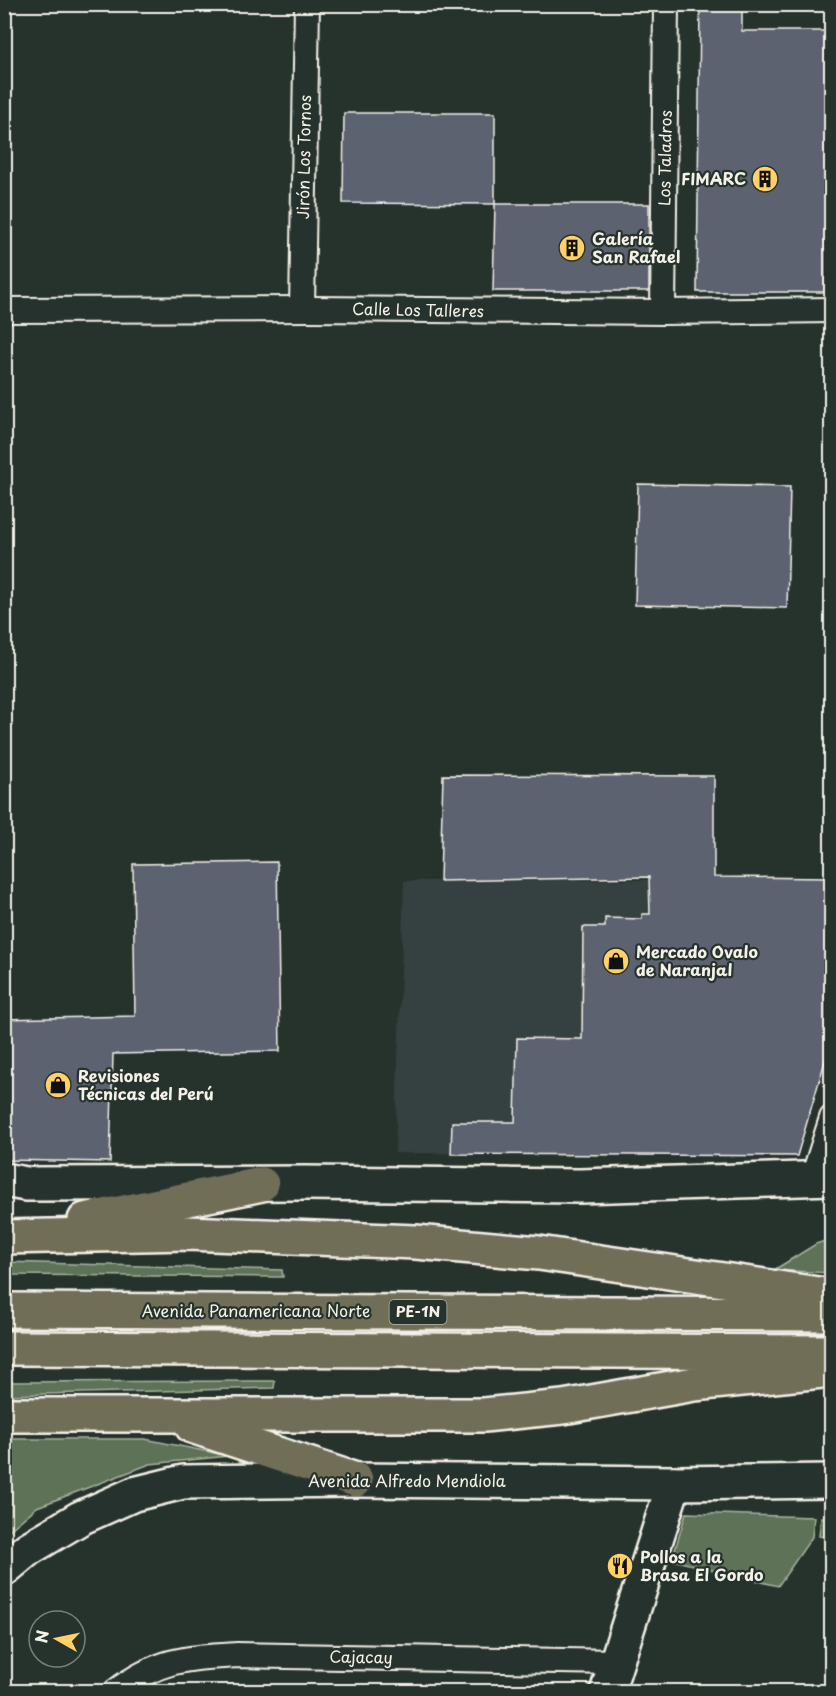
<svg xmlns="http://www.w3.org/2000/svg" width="836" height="1696" font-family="'Playpen Sans',sans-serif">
	<rect width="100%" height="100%" fill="#26332d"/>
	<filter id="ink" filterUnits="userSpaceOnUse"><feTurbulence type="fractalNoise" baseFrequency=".0167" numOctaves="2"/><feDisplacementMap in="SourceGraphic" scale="12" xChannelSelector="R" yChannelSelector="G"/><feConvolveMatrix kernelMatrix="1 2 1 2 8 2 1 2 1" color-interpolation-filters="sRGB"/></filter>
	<g filter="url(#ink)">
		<polygon fill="#364141" points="831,879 831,1041 797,1156 395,1153 404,881"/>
		<g fill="#5d7256" stroke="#a8b29f" stroke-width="1.5">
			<polygon points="831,1239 831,1273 774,1270 816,1244"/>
			<polygon points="5,1262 282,1270 283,1277 5,1275"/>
			<polygon points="275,1381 274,1388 5,1395 5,1382"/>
			<polygon points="5,1439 145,1439 229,1456 150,1464 37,1507 5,1534"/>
			<polygon points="686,1513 814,1517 812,1537 778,1586 672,1560"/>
			<polygon points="821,1517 831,1517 831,1535 827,1538 819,1536"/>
		</g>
		<g fill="#5b626f" stroke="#f4f1e8" stroke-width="1.5">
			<polygon points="700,4 742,4 742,31 831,31 831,292 697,292"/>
			<polygon points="344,113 495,113 495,204 343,203"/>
			<polygon points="495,204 649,204 649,291 493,291"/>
			<polygon points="638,484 790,487 787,608 635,605"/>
			<polygon points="443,775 714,776 714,877 831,878 831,1041 797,1156 451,1154 452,1122 515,1122 517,1038 582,1039 583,927 605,927 605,918 642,919 642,914 650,914 649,877 440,881"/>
			<polygon points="277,862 280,1051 113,1054 110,1162 4,1160 4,1019 135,1016 133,864"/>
		</g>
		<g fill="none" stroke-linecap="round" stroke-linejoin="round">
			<defs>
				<g id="street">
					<polyline points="302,309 307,4"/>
					<polyline points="4,310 311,309 663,312 832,310"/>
					<polyline points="663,312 666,4"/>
					<polyline points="813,1178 832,1118"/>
					<path d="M115,1692C158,1659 186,1658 237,1655L616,1662"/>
				</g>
				<g id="secondary">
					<polyline points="4,1180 26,1184 305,1183 580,1186 832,1178"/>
					<polyline points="4,1569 28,1549 80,1518 134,1494 183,1482 356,1480 674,1483 832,1481"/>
					<polyline points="607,1692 674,1483"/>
				</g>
				<g id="highway">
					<polyline points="85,1220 262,1184"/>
					<polyline points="4,1237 187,1233 416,1242 539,1253 832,1296"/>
					<polyline points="4,1310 832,1314"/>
					<polyline points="4,1348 832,1352"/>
					<polyline points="4,1415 484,1415 563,1407 694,1384 832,1370"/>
					<polyline points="192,1426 356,1480"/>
				</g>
			</defs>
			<use href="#street" stroke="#f4f1e8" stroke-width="28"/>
			<use href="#secondary" stroke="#f4f1e8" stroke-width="38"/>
			<use href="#highway" stroke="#f4f1e8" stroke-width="38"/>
			<use href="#street" stroke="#26332d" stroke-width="24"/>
			<use href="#secondary" stroke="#26332d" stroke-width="33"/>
			<use href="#highway" stroke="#716e59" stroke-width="33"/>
		</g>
	</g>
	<defs>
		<symbol id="building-disc" viewBox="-11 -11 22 22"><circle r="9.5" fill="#ffd166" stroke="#26332d"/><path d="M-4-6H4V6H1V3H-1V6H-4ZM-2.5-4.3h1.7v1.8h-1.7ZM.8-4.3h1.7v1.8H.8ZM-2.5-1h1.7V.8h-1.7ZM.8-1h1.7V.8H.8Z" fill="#111"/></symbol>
		<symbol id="shop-disc" viewBox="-11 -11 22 22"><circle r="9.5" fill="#ffd166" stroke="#26332d"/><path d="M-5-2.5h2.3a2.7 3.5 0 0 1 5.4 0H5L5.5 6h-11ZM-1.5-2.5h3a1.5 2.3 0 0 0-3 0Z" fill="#111"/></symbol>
		<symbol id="restaurant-disc" viewBox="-11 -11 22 22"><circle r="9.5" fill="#ffd166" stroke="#26332d"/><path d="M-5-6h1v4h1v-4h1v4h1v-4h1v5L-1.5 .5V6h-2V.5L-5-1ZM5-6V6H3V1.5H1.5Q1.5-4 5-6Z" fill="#111"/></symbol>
	</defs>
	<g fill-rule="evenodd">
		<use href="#building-disc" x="750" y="164" width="30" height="30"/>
		<use href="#building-disc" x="557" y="233" width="30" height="30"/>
		<use href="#shop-disc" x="601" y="946" width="30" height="30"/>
		<use href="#shop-disc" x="43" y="1070" width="30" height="30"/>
		<use href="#restaurant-disc" x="605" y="1551" width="30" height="30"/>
	</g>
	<g text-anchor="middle" stroke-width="4.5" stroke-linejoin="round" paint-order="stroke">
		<rect fill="#26332d" stroke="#b6b8b0" stroke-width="1.5" x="389.5" y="1300" width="57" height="24" rx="4.5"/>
		<g font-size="15" font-weight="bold" fill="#f4f1e8">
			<text x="418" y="1317">PE-1N</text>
		</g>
		<g font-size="16" fill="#f4f1e8" stroke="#26332d">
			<text transform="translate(304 157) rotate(-89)" y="6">Jirón Los Tornos</text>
			<text transform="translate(665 158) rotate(-89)" y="6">Los Taladros</text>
			<text transform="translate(418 310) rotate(1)" y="6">Calle Los Talleres</text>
			<text x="256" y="1317">Avenida Panamericana Norte</text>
			<text x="407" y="1487">Avenida Alfredo Mendiola</text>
			<text transform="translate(361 1657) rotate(1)" y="6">Cajacay</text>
		</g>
		<g font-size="16" font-weight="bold" fill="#f4f1e8" stroke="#26332d" text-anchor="start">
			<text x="746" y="185" text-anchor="end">FIMARC</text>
			<text x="592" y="245">Galería<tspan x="592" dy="18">San Rafael</tspan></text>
			<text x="636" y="958">Mercado Ovalo<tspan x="636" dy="18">de Naranjal</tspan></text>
			<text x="78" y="1082">Revisiones<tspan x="78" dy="18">Técnicas del Perú</tspan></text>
			<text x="640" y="1563">Pollos a la<tspan x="640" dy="18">Brasa El Gordo</tspan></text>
		</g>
	</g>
	<rect width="836" height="1696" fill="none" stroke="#26332d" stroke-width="24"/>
	<rect x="12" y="12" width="812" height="1672" fill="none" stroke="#f4f1e8" stroke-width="2" filter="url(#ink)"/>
	<g transform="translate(57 1639) rotate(279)"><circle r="28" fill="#26332d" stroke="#787f78" stroke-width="1.5"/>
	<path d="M0-4.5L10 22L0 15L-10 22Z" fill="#ffd166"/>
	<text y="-9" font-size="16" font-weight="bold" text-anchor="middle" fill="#f4f1e8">N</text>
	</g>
</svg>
